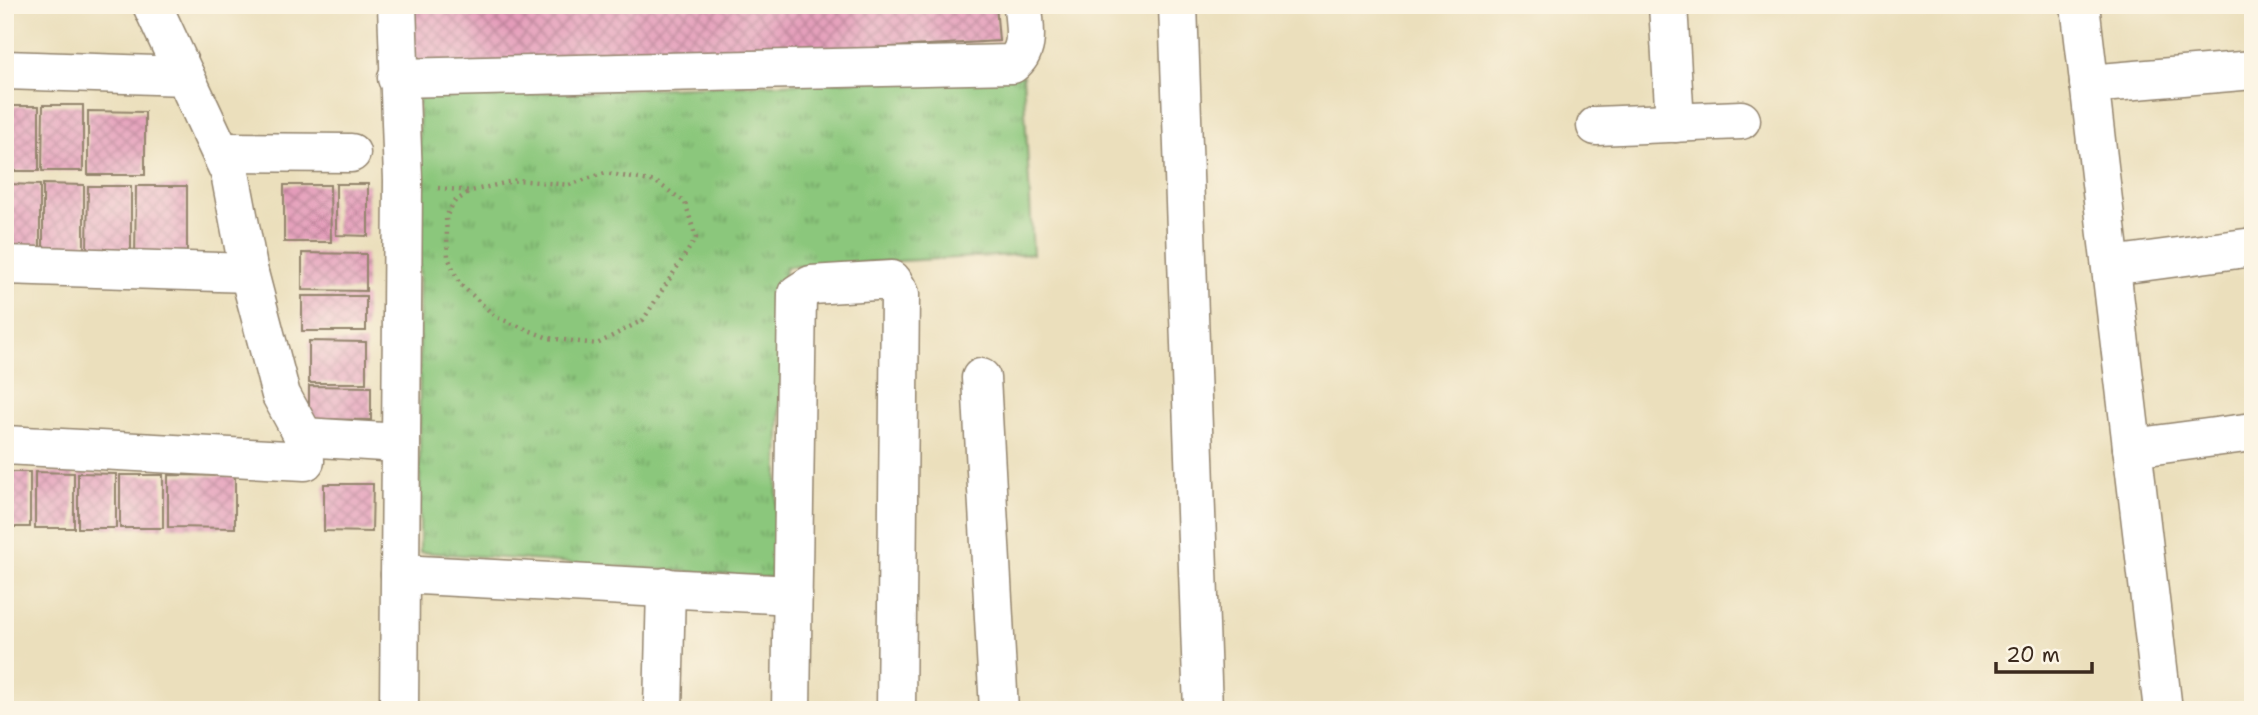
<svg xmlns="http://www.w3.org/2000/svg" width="2258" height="715" font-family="'Shantell Sans',sans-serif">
	<defs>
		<pattern id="park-tufts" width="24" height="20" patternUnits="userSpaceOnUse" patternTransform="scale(1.75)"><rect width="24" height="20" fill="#8bc77c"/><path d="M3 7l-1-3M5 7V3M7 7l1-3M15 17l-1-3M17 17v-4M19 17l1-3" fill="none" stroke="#73a265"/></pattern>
		<pattern id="building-cross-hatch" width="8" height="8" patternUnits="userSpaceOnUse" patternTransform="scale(1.75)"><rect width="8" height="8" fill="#e49cba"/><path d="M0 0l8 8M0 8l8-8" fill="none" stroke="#ba7f97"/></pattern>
	</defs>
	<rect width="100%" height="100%" fill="#fcf5e5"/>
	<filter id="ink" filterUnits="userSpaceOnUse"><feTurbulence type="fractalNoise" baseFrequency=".0143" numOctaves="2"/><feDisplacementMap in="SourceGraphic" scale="14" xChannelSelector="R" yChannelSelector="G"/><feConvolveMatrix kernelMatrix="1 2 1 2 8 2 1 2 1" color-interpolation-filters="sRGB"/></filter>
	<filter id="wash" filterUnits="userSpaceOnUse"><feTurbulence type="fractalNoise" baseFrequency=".00686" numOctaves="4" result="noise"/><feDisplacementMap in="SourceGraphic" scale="28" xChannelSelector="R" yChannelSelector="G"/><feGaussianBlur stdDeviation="1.57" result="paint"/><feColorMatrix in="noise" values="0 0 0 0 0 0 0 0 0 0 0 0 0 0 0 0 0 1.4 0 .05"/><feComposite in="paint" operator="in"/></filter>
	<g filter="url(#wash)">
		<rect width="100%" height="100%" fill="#ebdfbc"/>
		<polygon fill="url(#park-tufts)" stroke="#63784d" stroke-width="2" points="1023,75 1033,254 785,267 774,578 420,552 419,97"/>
		<g id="blocks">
			<g fill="url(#building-cross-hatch)">
				<polygon points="403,5 996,5 999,41 407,74"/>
				<polygon points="43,105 83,105 83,171 42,171"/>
				<rect x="5" y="106" width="34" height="65"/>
				<polygon points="88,111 145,112 145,175 88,175"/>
				<polygon points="5,184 40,185 40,250 5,249"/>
				<polygon points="43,184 84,185 84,251 43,252"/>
				<polygon points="336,184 368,184 368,236 336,235"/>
				<polygon points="284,185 330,185 331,242 284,242"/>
				<polygon points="88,186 131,186 131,252 87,251"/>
				<polygon points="136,186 187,186 187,258 135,257"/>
				<polygon points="302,253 366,254 366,291 302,290"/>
				<rect x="302" y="296" width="64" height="35"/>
				<polygon points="309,341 366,342 366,383 309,383"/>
				<polygon points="309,386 371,387 371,420 309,419"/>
				<rect x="5" y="472" width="25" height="55"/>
				<polygon points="35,472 74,473 74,528 35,528"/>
				<polygon points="78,473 116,474 116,528 78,528"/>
				<rect x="120" y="475" width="43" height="53"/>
				<polygon points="168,475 235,476 235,528 168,527"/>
				<polygon points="324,484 373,484 372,532 324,531"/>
			</g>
		</g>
	</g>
	<g filter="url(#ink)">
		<use href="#blocks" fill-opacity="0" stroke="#93846d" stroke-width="2"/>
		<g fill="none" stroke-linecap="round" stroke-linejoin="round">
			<defs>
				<g id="street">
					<polyline points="397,5 403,180 399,710"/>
					<polyline points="1178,5 1203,710"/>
					<polyline points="1668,5 1675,123"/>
					<polyline points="2080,5 2163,710"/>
					<polyline points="5,70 185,76"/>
					<path d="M397,78L1012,64C1031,49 1024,28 1023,5"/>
					<polyline points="2089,84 2253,70"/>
					<polyline points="1596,126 1741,120"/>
					<polyline points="221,152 351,153"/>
					<polyline points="5,265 249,273"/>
					<polyline points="2111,266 2253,247"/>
					<polyline points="981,378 999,710"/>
					<polyline points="304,437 399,443"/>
					<polyline points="5,445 305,461 304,437 281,395 249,273 230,173 152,5"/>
					<polyline points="2132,448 2253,432"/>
					<polyline points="400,574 793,595"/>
					<polyline points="663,710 666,587"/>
					<polyline points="791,710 797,294 811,285 892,280 900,294 896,710"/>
				</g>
			</defs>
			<use href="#street" stroke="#93846d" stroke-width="41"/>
			<polyline stroke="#93846d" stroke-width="4.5" stroke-dasharray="2 5" stroke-linecap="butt" points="438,188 471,191 517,180 569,185 605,173 656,182 685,202 696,238 643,320 597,344 548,338 496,317 459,283 448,257 446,217 454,202 471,191"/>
			<use href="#street" stroke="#fff" stroke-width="38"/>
		</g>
	</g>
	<rect width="2258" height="715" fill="none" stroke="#fcf5e5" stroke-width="28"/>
	<path d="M1996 662v10h96v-10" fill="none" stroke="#3b2a1e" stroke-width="3.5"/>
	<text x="2006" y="662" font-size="21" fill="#3b2a1e" stroke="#fcf5e5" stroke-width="5" paint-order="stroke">20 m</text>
</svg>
